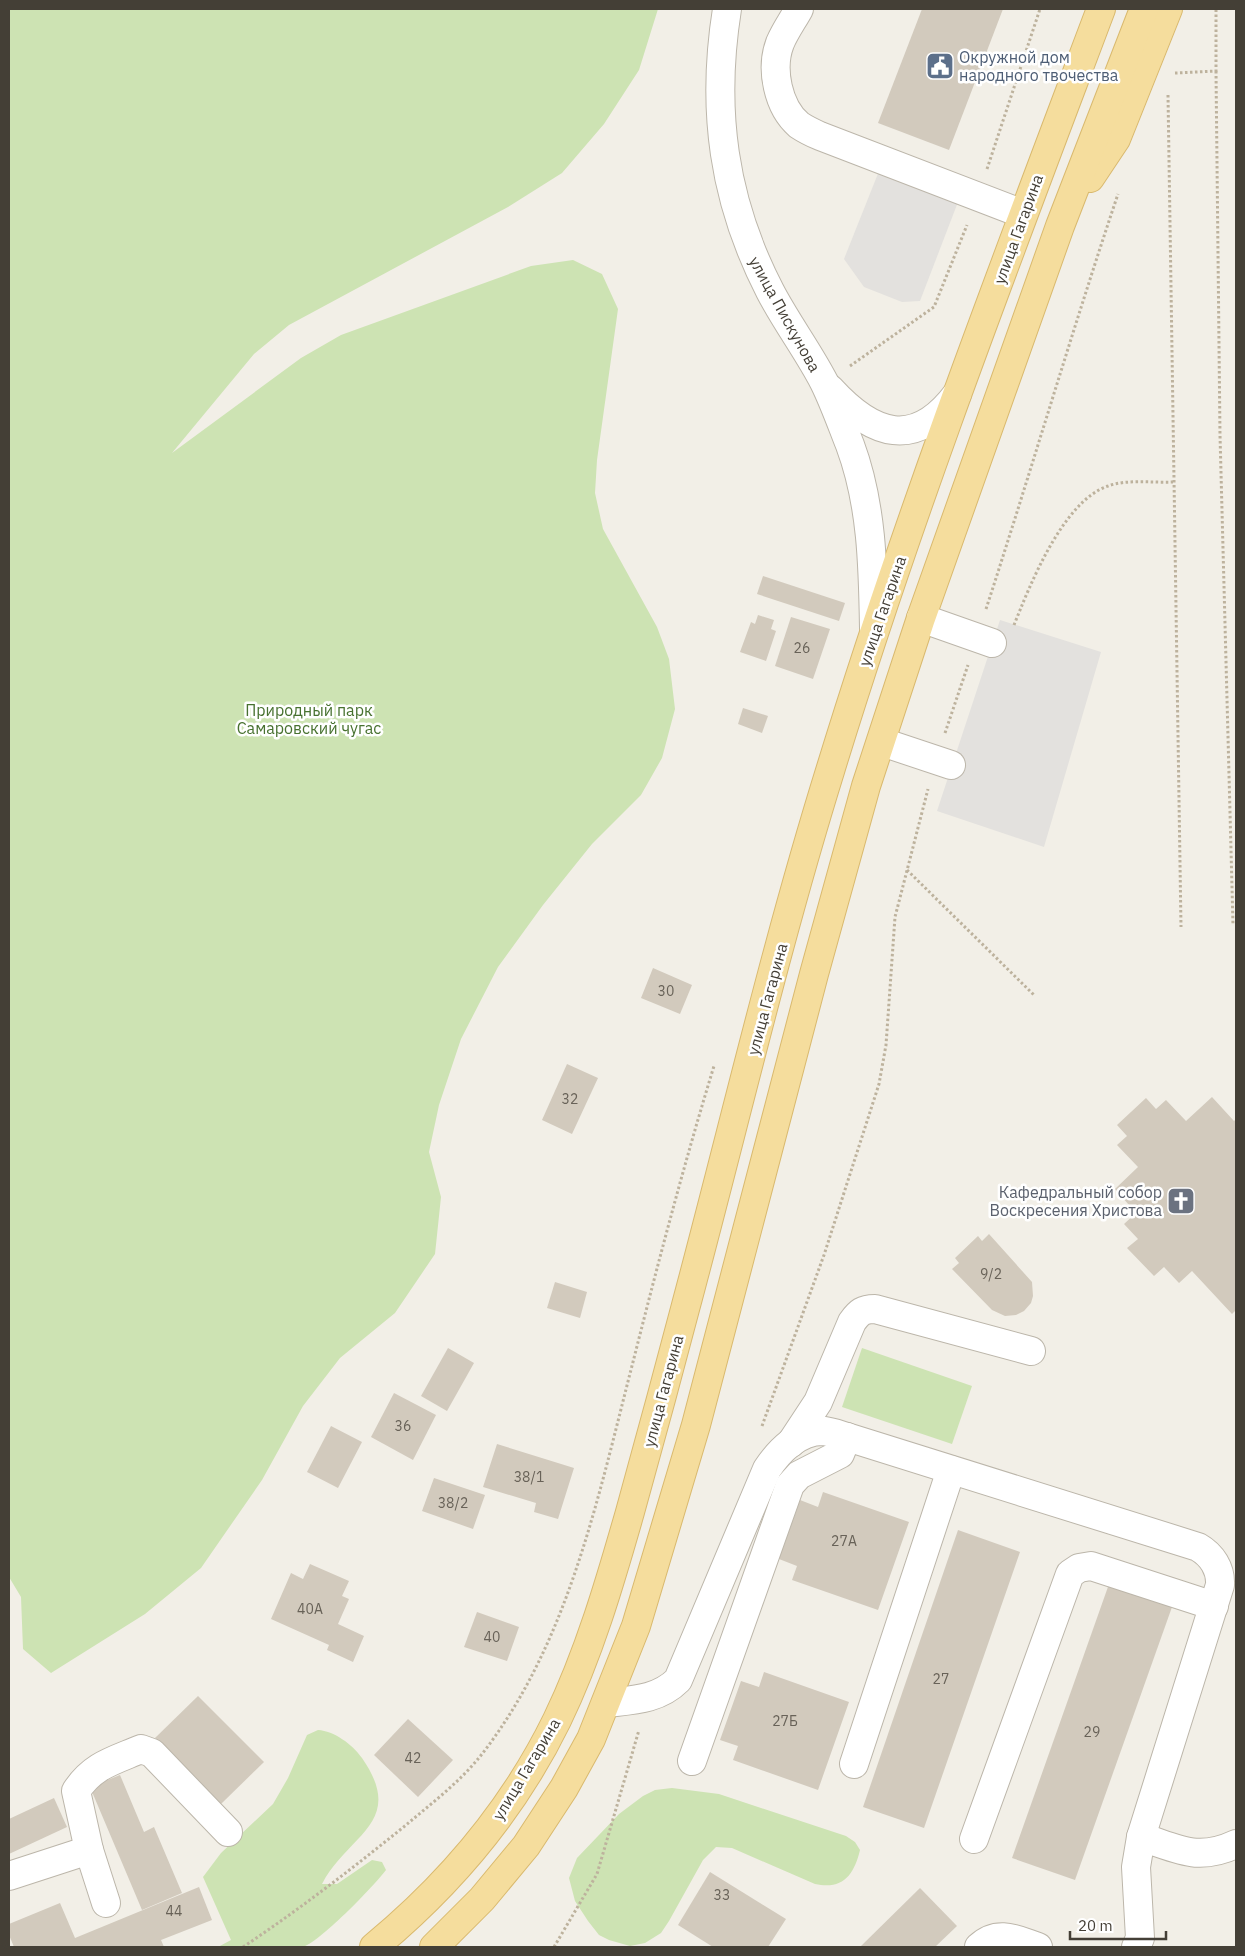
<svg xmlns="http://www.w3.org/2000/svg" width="1245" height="1956" font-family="'IBM Plex Sans',sans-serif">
	<rect width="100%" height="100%" fill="#f2efe7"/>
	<g fill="#cde3b3">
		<polygon points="9,9 658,9 639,70 604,124 562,173 508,207 289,325 254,354 172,453 301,358 341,335 531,266 573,260 602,274 618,309 597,460 595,493 603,529 657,627 669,659 675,709 662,758 641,795 592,844 543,905 498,967 461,1039 439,1105 429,1152 441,1197 435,1254 395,1313 340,1358 303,1406 262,1480 201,1568 145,1614 51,1673 23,1649 21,1597 9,1577"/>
		<polygon points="862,1348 972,1386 952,1444 842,1407"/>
		<path d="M318,1730C334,1731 352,1744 362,1758C407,1823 348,1834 322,1884H337L372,1860L382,1862L386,1870C375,1885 317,1945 302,1947C278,1951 243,1947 218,1947L231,1940L203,1877L221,1853L273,1804L288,1778L307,1735Z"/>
		<path d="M672,1788L719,1794L846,1836L855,1842L860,1850C854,1875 843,1890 815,1884L732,1848L716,1847L703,1860L669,1921L661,1933L645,1943L630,1946L609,1940L599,1935L588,1921L575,1901L569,1878L577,1858L619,1814L643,1796L655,1790Z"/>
	</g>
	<g fill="#e3e1de">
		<polygon points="879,171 958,202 920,301 902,302 864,287 844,259"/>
		<polygon points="1000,620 1101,652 1044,847 937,811"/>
	</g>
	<g fill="#d2cabd">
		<polygon points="922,9 1003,9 949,150 878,123"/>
		<polygon points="763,576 845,603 839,621 757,594"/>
		<polygon points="758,615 774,620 771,629 776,631 766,661 740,652 751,622 755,624"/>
		<polygon points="791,617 830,629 813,679 775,666"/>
		<polygon points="743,708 768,716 762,733 738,724"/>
		<polygon points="653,968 692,985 680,1014 641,998"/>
		<polygon points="567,1064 598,1078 572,1134 542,1120"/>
		<polygon points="1212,1097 1234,1121 1236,1119 1236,1310 1232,1314 1192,1271 1179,1283 1164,1267 1154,1276 1127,1248 1138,1239 1124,1224 1136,1213 1115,1189 1138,1167 1117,1145 1127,1136 1117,1125 1146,1098 1156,1109 1166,1100 1186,1121"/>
		<polygon points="989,1234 1032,1282 1033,1296 1031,1303 1024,1311 1016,1315 1005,1316 992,1310 952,1269 959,1263 955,1258 978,1236 982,1241"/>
		<polygon points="555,1282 587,1292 580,1318 547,1308"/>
		<polygon points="448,1348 474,1363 447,1411 421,1396"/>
		<polygon points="394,1393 436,1415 413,1460 371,1437"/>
		<polygon points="331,1426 362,1442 338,1488 307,1472"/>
		<polygon points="497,1444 574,1468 558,1519 534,1512 536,1503 483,1487"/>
		<polygon points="434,1478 485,1495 473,1529 422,1511"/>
		<polygon points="823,1492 909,1522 878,1610 792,1580 797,1566 779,1559 800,1500 818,1507"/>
		<polygon points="958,1530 1020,1552 924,1828 863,1807"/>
		<polygon points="310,1564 349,1581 342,1596 349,1599 338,1624 364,1636 353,1662 327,1650 329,1645 271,1619 291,1573 303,1579"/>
		<polygon points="1109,1584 1172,1607 1075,1880 1012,1858"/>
		<polygon points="477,1612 519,1627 507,1661 464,1647"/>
		<polygon points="764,1672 849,1702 818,1790 733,1760 738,1746 720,1740 741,1681 759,1687"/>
		<polygon points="198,1696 264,1762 221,1804 155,1738"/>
		<polygon points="408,1719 453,1760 418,1797 374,1755"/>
		<polygon points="120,1775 144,1832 154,1827 182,1893 142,1910 90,1787"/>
		<polygon points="54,1798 67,1827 9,1854 9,1819"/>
		<polygon points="710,1872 786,1919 768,1947 713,1947 678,1925"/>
		<polygon points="199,1887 212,1920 161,1940 164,1947 14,1947 9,1935 9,1924 60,1903 75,1938"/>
		<polygon points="920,1888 957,1926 935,1947 860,1947"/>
	</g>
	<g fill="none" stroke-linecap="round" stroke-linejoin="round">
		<defs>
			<g id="minor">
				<path d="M727,9C711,109 723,200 770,291C786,322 808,351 824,382C834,402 842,425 850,445C872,504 873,567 874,628"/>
				<path d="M799,9C793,20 785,31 780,43C770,69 778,107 799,125C805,129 813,133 820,136L1023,214"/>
				<path d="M830,389C873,436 915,450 957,394"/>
				<polyline points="921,618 992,643"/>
				<polyline points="882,742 951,765"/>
				<path d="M791,1443L818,1402L852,1322C859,1312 863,1309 875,1309L1031,1351"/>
				<path d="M606,1703C632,1700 658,1700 678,1680L767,1469C779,1451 799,1430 824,1431C832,1432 840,1435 847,1437L1198,1547C1212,1555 1221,1569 1220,1585L1141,1837L1136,1867L1140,1938L1136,1947"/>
				<polyline points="692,1761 790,1485 799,1475 840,1454 847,1437"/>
				<polyline points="854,1764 951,1470"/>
				<path d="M1141,1837C1179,1849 1197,1862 1236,1844"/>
				<polyline points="974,1839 1070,1574 1079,1568 1091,1566 1214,1606"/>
				<polyline points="89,1850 106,1903"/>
				<path d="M9,1876L89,1850L76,1791C93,1765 113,1761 141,1749L152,1753L228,1832"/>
				<path d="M979,1947C998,1929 1017,1940 1038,1947"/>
			</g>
			<g id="major">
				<polyline points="1090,178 1116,139 1168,9"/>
				<path d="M374,1947C449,1885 514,1808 557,1720C589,1654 610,1582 630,1512C649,1444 667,1377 685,1309C733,1130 775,948 830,771C909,513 1006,261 1101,9"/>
				<polyline points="434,1947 482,1899 526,1846 564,1788 591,1739 636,1626 696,1425 814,974 866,786 921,618 1060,226 1144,9"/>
			</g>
		</defs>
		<use href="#minor" stroke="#bcb6aa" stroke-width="30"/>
		<use href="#major" stroke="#d9b96e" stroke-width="30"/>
		<g stroke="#bdb29d" stroke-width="3" stroke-dasharray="2.5 2.5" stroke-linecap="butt">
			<polyline points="1216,71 1220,435 1233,925"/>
			<polyline points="1175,73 1216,71 1216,9"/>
			<polyline points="1168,95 1181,927"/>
			<polyline points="987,169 1040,9"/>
			<polyline points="850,366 934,307 967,225"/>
			<path d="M986,609C1031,471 1072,331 1118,194"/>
			<path d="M1014,625C1030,585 1063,501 1108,486C1127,479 1153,483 1173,482"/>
			<polyline points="945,733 968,665"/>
			<polyline points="907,870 1035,996"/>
			<polyline points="762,1426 824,1255 879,1084 886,1045 895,917 928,789"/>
			<path d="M243,1947C300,1909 353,1868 406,1825C432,1803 461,1781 482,1754C569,1642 598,1497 633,1362C658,1263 684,1164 714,1066"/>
			<polyline points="554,1947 597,1874 639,1730"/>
		</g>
		<use href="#minor" stroke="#fff" stroke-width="28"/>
		<use href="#major" stroke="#f5dd9d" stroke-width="28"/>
	</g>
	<defs>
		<symbol id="civic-square" viewBox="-11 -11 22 22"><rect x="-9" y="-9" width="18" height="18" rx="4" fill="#5c6f8a" stroke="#fff"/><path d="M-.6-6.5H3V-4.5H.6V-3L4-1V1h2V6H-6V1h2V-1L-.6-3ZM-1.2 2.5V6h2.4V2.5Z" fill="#fff"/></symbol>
		<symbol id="church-square" viewBox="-11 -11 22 22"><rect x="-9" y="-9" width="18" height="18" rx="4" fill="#6b7280" stroke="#fff"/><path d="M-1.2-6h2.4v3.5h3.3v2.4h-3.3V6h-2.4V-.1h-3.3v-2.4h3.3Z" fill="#fff"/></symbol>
	</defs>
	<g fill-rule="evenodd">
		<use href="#civic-square" x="924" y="50" width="32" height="32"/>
		<use href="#church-square" x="1165" y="1185" width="32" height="32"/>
	</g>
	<g text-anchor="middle" stroke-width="5" stroke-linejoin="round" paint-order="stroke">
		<g font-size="14" fill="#686258">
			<text x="802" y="653">26</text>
			<text x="666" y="996">30</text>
			<text x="570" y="1104">32</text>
			<text x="991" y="1279">9/2</text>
			<text x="403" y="1431">36</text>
			<text x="529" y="1482">38/1</text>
			<text x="453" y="1508">38/2</text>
			<text x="844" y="1546">27А</text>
			<text x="310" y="1614">40А</text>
			<text x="492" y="1642">40</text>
			<text x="941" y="1684">27</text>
			<text x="785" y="1726">27Б</text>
			<text x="1092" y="1737">29</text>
			<text x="413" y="1763">42</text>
			<text x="722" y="1900">33</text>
			<text x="174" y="1916">44</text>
		</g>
		<g font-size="16" fill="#4e5e75" stroke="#fff" text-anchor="start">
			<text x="959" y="63">Окружной дом<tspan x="959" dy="18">народного твочества</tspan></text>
		</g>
		<g font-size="16" fill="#443f36" stroke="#fff">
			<text transform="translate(1018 229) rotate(-70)" y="6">улица Гагарина</text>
			<text transform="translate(785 314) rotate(61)" y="6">улица Пискунова</text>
			<text transform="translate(882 611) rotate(-71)" y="6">улица Гагарина</text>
			<text transform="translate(767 999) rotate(-75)" y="6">улица Гагарина</text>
			<text transform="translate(663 1391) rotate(-75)" y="6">улица Гагарина</text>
			<text transform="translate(526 1769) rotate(-59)" y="6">улица Гагарина</text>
		</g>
		<g font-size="16" fill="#47712f" stroke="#fff">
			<text x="309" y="716">Природный парк<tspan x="309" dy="18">Самаровский чугас</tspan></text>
		</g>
		<g font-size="16" fill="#5b616d" stroke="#fff" text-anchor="end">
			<text x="1162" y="1198">Кафедральный собор<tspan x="1162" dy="18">Воскресения Христова</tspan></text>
		</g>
	</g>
	<rect width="1245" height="1956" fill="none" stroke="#443f36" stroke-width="20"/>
	<path d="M1070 1931v8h96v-8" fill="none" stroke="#443f36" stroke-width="2.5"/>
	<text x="1078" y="1931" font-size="15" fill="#443f36" stroke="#ffffff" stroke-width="4" paint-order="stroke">20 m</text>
</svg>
